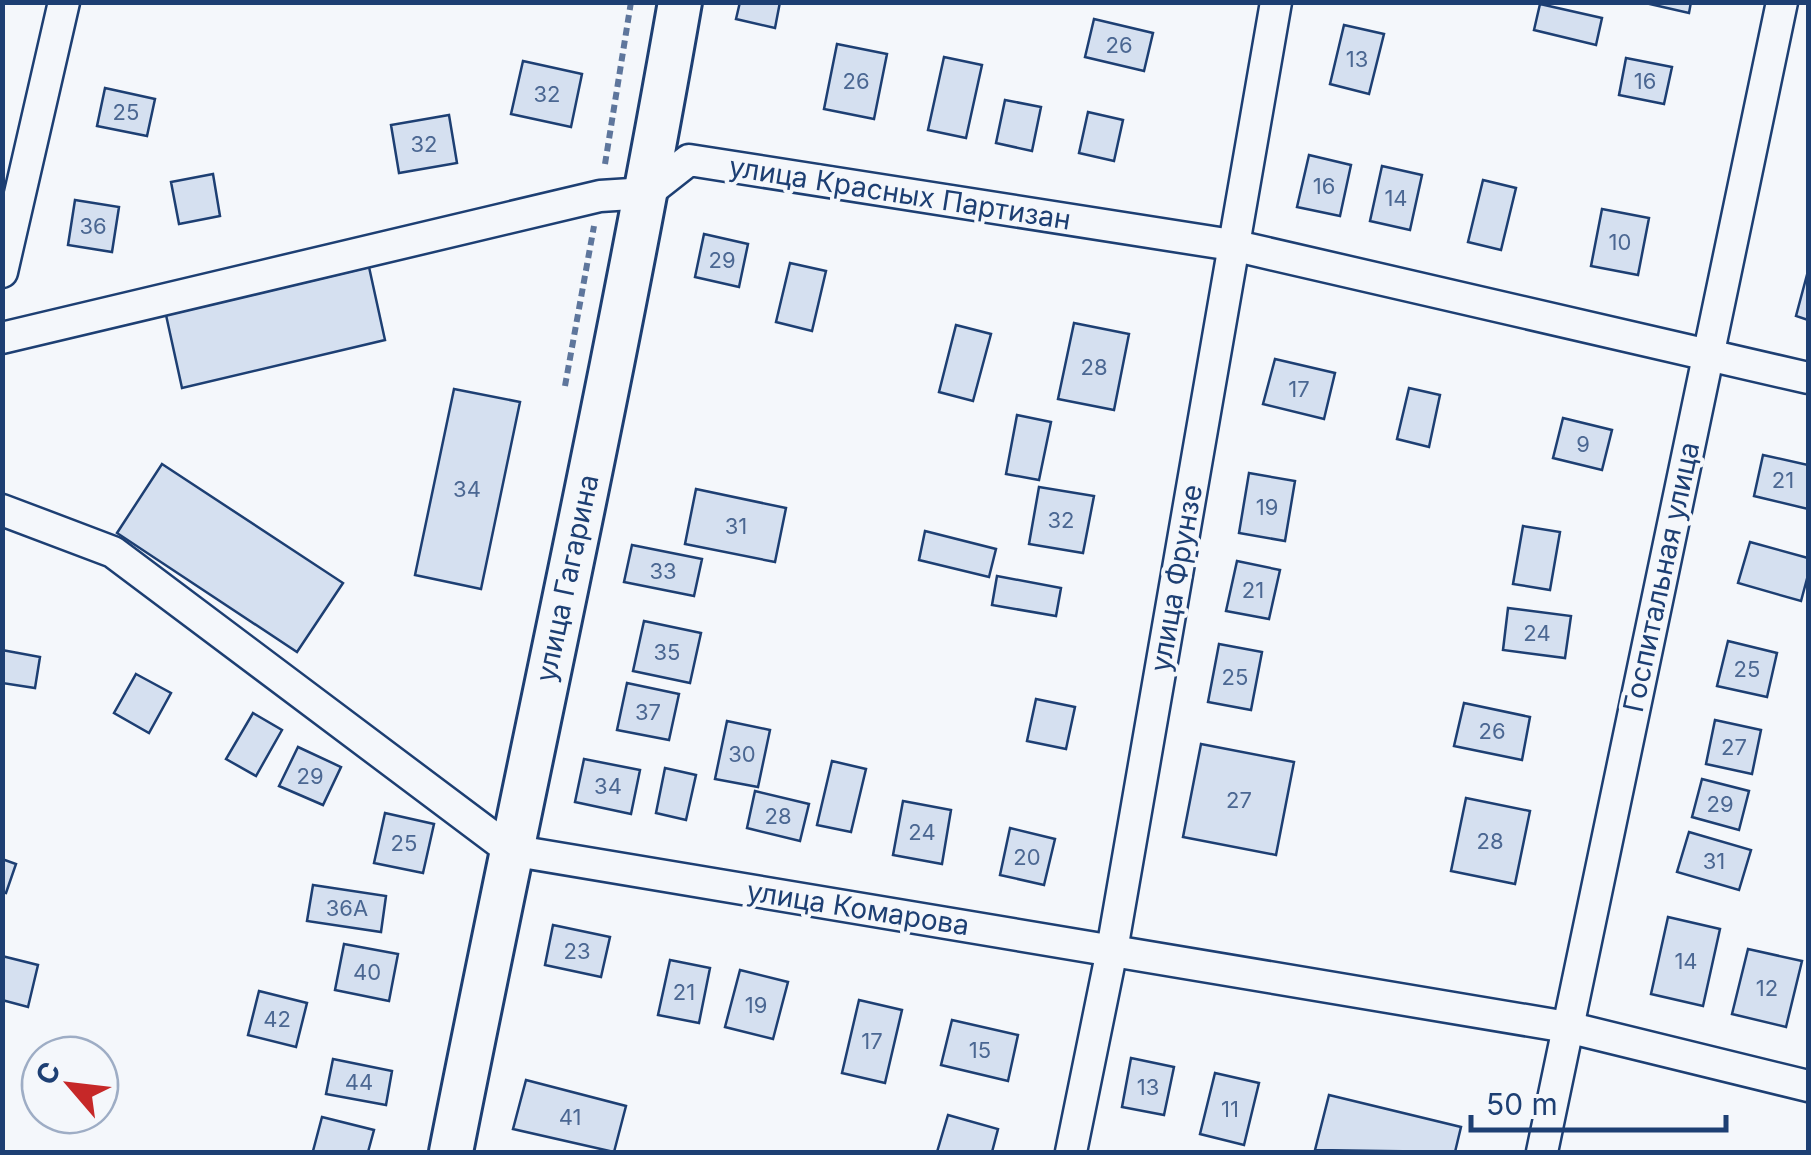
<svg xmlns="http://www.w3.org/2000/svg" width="1811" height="1155" font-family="Inter,sans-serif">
	<rect width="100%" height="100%" fill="#f4f7fb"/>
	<g fill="#d5e0f0" stroke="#1d3f73" stroke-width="2.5">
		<polygon points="740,2 780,2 775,28 736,19"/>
		<polygon points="1641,2 1691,2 1689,13"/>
		<polygon points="1540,4 1602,18 1596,45 1534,30"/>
		<polygon points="1094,19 1153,33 1144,71 1085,57"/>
		<polygon points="1344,25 1384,34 1369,94 1330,84"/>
		<polygon points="837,44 887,54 874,119 824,109"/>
		<polygon points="944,57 982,65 966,138 928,130"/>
		<polygon points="1626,58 1672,67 1664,104 1619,95"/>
		<polygon points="523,61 582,74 571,127 511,114"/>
		<polygon points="105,88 155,99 147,136 97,126"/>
		<polygon points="1005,100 1041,107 1032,151 996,143"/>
		<polygon points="1088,112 1123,120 1114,161 1079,153"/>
		<polygon points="449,115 457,163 399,173 391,125"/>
		<polygon points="1309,155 1351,165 1340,216 1297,207"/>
		<polygon points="1382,166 1422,175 1410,230 1370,221"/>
		<polygon points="213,174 220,216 179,224 171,182"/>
		<polygon points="1483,180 1516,188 1501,250 1468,242"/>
		<polygon points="75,200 119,207 112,252 68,245"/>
		<polygon points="1602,209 1649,218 1638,275 1591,266"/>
		<polygon points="704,234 748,244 739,287 695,277"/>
		<polygon points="790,263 826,271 812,331 776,322"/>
		<polygon points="369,267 385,340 182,388 166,315"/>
		<polygon points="1808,271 1808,320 1796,316"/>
		<polygon points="1074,323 1129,334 1114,410 1058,399"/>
		<polygon points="956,325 991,334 973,401 939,392"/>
		<polygon points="1275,359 1335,373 1324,419 1263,404"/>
		<polygon points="1409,388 1440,395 1429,447 1397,439"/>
		<polygon points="454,389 520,402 481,589 415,575"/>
		<polygon points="1017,415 1051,422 1039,480 1006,474"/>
		<polygon points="1563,418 1612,430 1602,470 1553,458"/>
		<polygon points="1763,455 1808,465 1808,509 1754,496"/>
		<polygon points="162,464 343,583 297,652 117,533"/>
		<polygon points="1249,473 1295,481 1285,541 1239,533"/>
		<polygon points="1039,487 1094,496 1083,553 1029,544"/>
		<polygon points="696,489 786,508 775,562 685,544"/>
		<polygon points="1523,526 1560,532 1550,590 1513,584"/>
		<polygon points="925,531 996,549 989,577 919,560"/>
		<polygon points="1750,542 1808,558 1808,575 1801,601 1738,583"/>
		<polygon points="632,545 702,559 694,596 624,582"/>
		<polygon points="1237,561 1280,570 1269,619 1226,611"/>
		<polygon points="997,576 1061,588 1056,616 992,605"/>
		<polygon points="1508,608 1571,616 1565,658 1503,650"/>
		<polygon points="644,621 701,633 690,683 633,671"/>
		<polygon points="1728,641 1777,653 1767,697 1717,686"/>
		<polygon points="1219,644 1262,652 1251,710 1208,702"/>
		<polygon points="2,650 40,657 35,688 2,683"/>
		<polygon points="136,674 171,693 149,733 114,713"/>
		<polygon points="627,683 679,694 669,740 617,730"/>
		<polygon points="1036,699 1075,707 1066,749 1027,741"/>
		<polygon points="1464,703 1530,717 1522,760 1454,746"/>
		<polygon points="253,713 282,730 256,776 226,759"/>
		<polygon points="1715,720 1761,730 1752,774 1706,764"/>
		<polygon points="727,721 770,730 758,787 715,779"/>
		<polygon points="1201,744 1294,762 1276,855 1183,837"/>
		<polygon points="298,747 341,767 323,805 279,786"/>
		<polygon points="584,759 640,770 631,814 575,802"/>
		<polygon points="832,761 866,769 851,832 817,825"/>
		<polygon points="665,768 696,775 686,820 656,813"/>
		<polygon points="1702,779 1749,791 1739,830 1692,817"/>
		<polygon points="755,791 809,804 800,841 747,828"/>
		<polygon points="1466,798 1530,811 1515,884 1451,871"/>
		<polygon points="903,801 951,810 942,864 893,855"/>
		<polygon points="385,813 434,824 423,873 374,863"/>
		<polygon points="1010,828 1055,839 1044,885 1000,875"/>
		<polygon points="1689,832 1751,850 1739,890 1677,872"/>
		<polygon points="2,859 16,864 6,893 2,892"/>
		<polygon points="313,885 386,896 381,932 307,921"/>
		<polygon points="1668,917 1720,929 1703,1006 1651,994"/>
		<polygon points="553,925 610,937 601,977 545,965"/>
		<polygon points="344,944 398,954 389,1001 335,990"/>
		<polygon points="1748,949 1802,961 1786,1027 1732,1014"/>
		<polygon points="2,956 38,965 28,1007 2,1000"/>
		<polygon points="670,960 710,968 699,1023 658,1015"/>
		<polygon points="740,970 788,982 773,1039 725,1027"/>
		<polygon points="259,991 307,1003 296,1047 248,1035"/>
		<polygon points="859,1000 902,1010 885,1083 842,1073"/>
		<polygon points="952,1020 1018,1035 1008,1081 941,1065"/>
		<polygon points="1131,1058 1174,1067 1164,1115 1122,1107"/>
		<polygon points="333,1059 392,1071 386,1105 326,1094"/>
		<polygon points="1215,1073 1259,1083 1244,1145 1200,1134"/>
		<polygon points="526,1080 626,1106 614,1152 513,1129"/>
		<polygon points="1329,1095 1461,1127 1455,1152 1315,1150"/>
		<polygon points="948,1115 998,1129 992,1152 937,1152"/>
		<polygon points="322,1117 374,1130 368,1152 313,1151"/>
	</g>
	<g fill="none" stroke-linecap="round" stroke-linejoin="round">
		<defs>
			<g id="minor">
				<polyline points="2,272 64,2"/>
				<polyline points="2,338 600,196 647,193 689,160 1232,245 1808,378"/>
				<polyline points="2,510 113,552 510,850 1567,1027 1808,1086"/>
				<polyline points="1071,1152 1112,950 1276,2"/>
				<polyline points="1542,1152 1782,2"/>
			</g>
			<path id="secondary" d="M451,1152C526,769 613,388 680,2"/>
		</defs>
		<use href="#minor" stroke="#1d3f73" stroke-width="35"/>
		<use href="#secondary" stroke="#1d3f73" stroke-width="48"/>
		<g stroke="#5e769c" stroke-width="6" stroke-dasharray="8 5" stroke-linecap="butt">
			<polyline points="605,164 631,2"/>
			<polyline points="565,386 594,226"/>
		</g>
		<use href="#minor" stroke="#f4f7fb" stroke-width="30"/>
		<use href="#secondary" stroke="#f4f7fb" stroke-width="42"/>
	</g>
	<g text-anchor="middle" stroke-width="8" stroke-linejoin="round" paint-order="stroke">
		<g font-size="22" fill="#4b6792">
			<text x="1119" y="53">26</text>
			<text x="1357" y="67">13</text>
			<text x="856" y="89">26</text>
			<text x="1645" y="89">16</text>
			<text x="547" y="102">32</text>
			<text x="126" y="120">25</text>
			<text x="424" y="152">32</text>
			<text x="1324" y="194">16</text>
			<text x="1396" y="206">14</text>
			<text x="93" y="234">36</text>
			<text x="1620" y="250">10</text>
			<text x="722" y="268">29</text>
			<text x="1094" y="375">28</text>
			<text x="1299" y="397">17</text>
			<text x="1583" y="452">9</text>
			<text x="1783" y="488">21</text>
			<text x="467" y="497">34</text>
			<text x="1267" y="515">19</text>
			<text x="1061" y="528">32</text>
			<text x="736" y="534">31</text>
			<text x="663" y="579">33</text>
			<text x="1253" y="598">21</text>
			<text x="1537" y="641">24</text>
			<text x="667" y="660">35</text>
			<text x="1747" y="677">25</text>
			<text x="1235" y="685">25</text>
			<text x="648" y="720">37</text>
			<text x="1492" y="739">26</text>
			<text x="1734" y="755">27</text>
			<text x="742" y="762">30</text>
			<text x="310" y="784">29</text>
			<text x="608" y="794">34</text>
			<text x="1239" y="808">27</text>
			<text x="1720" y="812">29</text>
			<text x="778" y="824">28</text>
			<text x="922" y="840">24</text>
			<text x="1490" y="849">28</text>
			<text x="404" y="851">25</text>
			<text x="1027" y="865">20</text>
			<text x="1714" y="869">31</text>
			<text x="347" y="916">36А</text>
			<text x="577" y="959">23</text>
			<text x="1686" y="969">14</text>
			<text x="367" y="980">40</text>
			<text x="1767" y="996">12</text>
			<text x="684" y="1000">21</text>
			<text x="756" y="1013">19</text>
			<text x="277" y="1027">42</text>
			<text x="872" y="1049">17</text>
			<text x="980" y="1058">15</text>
			<text x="359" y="1090">44</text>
			<text x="1148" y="1095">13</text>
			<text x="1230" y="1117">11</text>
			<text x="570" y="1125">41</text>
		</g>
		<g font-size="28" fill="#1d3f73" stroke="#f4f7fb">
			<text transform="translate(900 193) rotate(9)" y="10">улица Красных Партизан</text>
			<text transform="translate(1661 577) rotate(-78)" y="10">Госпитальная улица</text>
			<text transform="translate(567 578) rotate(-78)" y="10">улица Гагарина</text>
			<text transform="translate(1176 578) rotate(-80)" y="10">улица Фрунзе</text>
			<text transform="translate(858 908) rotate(9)" y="10">улица Комарова</text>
		</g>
	</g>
	<rect width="1811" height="1155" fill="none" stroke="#1d3f73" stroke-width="10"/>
	<g transform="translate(70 1085) rotate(298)"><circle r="48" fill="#f4f7fb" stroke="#9eadc5" stroke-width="2.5"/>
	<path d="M0-8L18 38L0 25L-18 38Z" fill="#c62828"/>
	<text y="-15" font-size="28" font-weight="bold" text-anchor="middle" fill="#1d3f73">С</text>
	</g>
	<path d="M1471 1115v15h255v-15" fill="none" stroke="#1d3f73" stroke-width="5"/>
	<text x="1486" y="1115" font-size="30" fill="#1d3f73" stroke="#f4f7fb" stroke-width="8" paint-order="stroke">50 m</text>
</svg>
